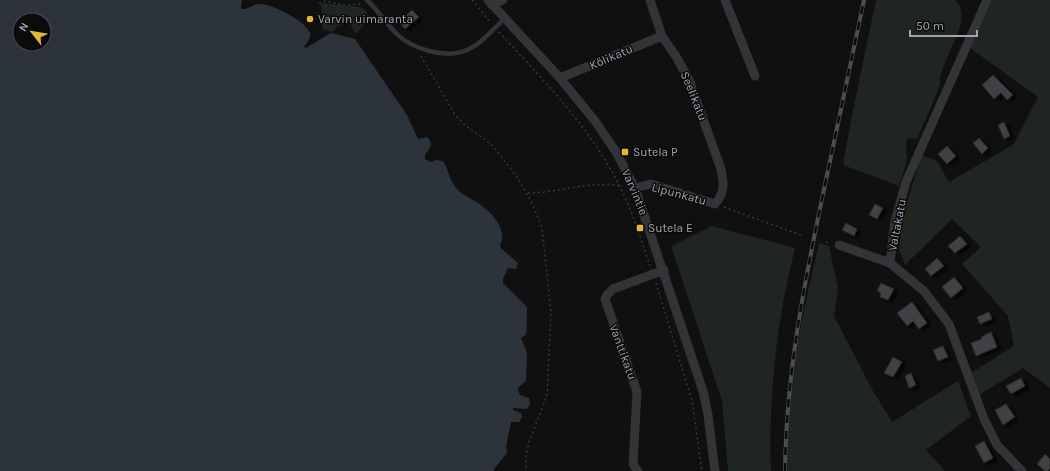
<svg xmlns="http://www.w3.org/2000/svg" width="1050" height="471" font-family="Karla,sans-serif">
	<defs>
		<filter id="shadow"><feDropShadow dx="4.5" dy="2.5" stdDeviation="1" flood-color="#0009"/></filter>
	</defs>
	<rect width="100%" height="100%" fill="#101011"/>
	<g fill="#1f2520">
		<path d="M876,0H955C977,20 938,59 940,86L917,139L909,138L906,140L907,161L899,186L843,165L851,120Z"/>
		<polygon points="992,0 1050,0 1050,388 1023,368 979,395 971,373 1014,346 1008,316 962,264 981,247 952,219 905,265 899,250 902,217 922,155 937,161 949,182 1014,144 1038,97 970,48"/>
		<path d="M323,3L361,7L367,12L368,19L357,33L354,32L351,25L347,23L338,26L331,33L328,30L324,31C320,23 324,13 320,4Z"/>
		<path d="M712,226L795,248C777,318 768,399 771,471H728L722,401L671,246Z"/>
		<path d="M819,243L829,246L838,289L834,316L873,391L892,422L958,381L971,416L926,450L945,471H787C784,394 802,317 819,243Z"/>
	</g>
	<path fill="#2d333b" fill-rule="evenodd" d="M0,0H242L241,9C248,10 253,4 259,4C271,3 306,21 310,33C311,39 307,42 304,47L306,48L331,33L355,39L407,115L418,139L427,137L430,140L431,146L425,155V159L431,162L436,160L443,161C449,170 449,180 457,189C464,197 474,199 482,206C493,214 508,231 500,245L501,248L518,263L516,269L508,268L503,279V283L527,307C527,311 527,332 526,334C525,336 522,337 521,338L527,353L526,381L518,388V390L520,395L529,398L530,404L527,409L513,408V410L521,413L522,417L519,422H511L506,446L507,453L494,469V471H0ZM20,20H44V44H20Z"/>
	<g fill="#3f4044" stroke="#2a2a2d" filter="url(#shadow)">
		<polygon points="412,10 419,17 405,29 399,22"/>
		<polygon points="993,75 1013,95 1007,100 1001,93 994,99 982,85"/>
		<polygon points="1004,122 1010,136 1004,139 998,125"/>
		<polygon points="979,138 988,148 982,154 973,143"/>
		<polygon points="947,146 956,156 947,164 938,154"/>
		<polygon points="875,204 883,208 877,219 869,215"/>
		<polygon points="846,223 857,229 854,236 842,230"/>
		<polygon points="960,236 967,244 955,253 948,246"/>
		<polygon points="937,258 944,266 931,276 925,269"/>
		<polygon points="954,277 963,288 951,298 942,287"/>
		<polygon points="881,283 894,289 888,300 880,297 881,293 877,291"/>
		<polygon points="912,302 927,323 919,329 913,321 907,326 897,313"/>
		<polygon points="989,312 992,319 980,324 977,317"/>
		<polygon points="991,332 997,347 976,356 971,343 982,339 981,337"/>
		<polygon points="943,346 948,357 938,361 933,350"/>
		<polygon points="893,357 902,362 893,377 884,373"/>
		<polygon points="911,373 916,385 909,388 905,376"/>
		<polygon points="1021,378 1025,386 1011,394 1006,386"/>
		<polygon points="1006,404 1015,417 1003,425 995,410"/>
		<polygon points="984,441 993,458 984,463 975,446"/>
		<polygon points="1045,454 1050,459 1050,468 1048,471 1045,471 1037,464"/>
	</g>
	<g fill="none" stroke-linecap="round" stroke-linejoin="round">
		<g stroke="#37383d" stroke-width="1.5" stroke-dasharray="2 3" stroke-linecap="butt">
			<polyline points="472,0 491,23"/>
			<polyline points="319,3 325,1 346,5 361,4"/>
			<path d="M499,32C543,80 591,128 620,187C633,212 641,240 650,266"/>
			<polyline points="421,56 455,115 465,125 492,145 517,177 532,203 542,228 551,313 547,395 529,442 526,456 526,471"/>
			<path d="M528,193C560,193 589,180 623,186"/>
			<polyline points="724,207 801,235"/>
			<polyline points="826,242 830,243"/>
			<polyline points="656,283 692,401 702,471"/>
		</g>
		<path stroke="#333438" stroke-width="4.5" d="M367,0C378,10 386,24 397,34C406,43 418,48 429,51C468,61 479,43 505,18"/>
		<g stroke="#333438" stroke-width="9">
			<polyline points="488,0 560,78 595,121 616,152 635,188 703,391 708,415 715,471"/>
			<polyline points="725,0 755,76"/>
			<polyline points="987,0 906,182 895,221 890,263 924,291 949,324 984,419 997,445 1022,471"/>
			<polyline points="492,5 503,0"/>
			<polyline points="560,78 662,36"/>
			<path d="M635,188L651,184L715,204C725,193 724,183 721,169L689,80L677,58L662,36L650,0"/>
			<polyline points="839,245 890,263"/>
			<polyline points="638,471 633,464 637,392 605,299 607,295 613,289 664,270"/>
		</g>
		<defs>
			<path id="rail" d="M785,471C786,378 803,289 822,199C836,132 850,66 864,0"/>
		</defs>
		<use href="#rail" stroke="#4c4d53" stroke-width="4"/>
		<use href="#rail" stroke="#0b0b0c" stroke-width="2.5" stroke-dasharray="8" stroke-linecap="butt"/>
	</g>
	<g fill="#e3b837" stroke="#0b0b0c" stroke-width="1.5">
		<circle cx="310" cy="19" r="4"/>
		<rect x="621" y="148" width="8" height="8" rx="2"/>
		<rect x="636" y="224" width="8" height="8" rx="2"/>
	</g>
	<g text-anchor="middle" stroke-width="3" stroke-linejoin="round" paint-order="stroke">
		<g font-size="12" fill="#a2a5b1" stroke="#0b0b0c" text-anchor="start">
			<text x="318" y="23">Varvin uimaranta</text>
			<text x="633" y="156">Sutela P</text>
			<text x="648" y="232">Sutela E</text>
		</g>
		<g font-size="12" fill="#a2a5b1" stroke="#0b0b0c">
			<text transform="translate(611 57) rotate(-23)" y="4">Kölikatu</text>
			<text transform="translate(694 96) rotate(68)" y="4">Seelikatu</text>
			<text transform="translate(635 192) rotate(67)" y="4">Varvintie</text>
			<text transform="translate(679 194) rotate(15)" y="4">Lipunkatu</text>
			<text transform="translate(897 225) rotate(-79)" y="4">Valtakatu</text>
			<text transform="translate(623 352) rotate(70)" y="4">Vanttikatu</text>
		</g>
	</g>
	<g transform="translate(32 32) rotate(301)"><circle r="19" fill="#0b0b0c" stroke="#47494e"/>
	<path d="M0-3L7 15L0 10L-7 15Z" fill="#e3b837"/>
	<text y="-6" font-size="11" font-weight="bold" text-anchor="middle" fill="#a2a5b1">N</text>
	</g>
	<path d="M910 30v6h67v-6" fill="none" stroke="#a2a5b1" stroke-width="2"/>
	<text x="916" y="30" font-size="12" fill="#a2a5b1" stroke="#0b0b0c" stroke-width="3" paint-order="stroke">50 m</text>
</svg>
